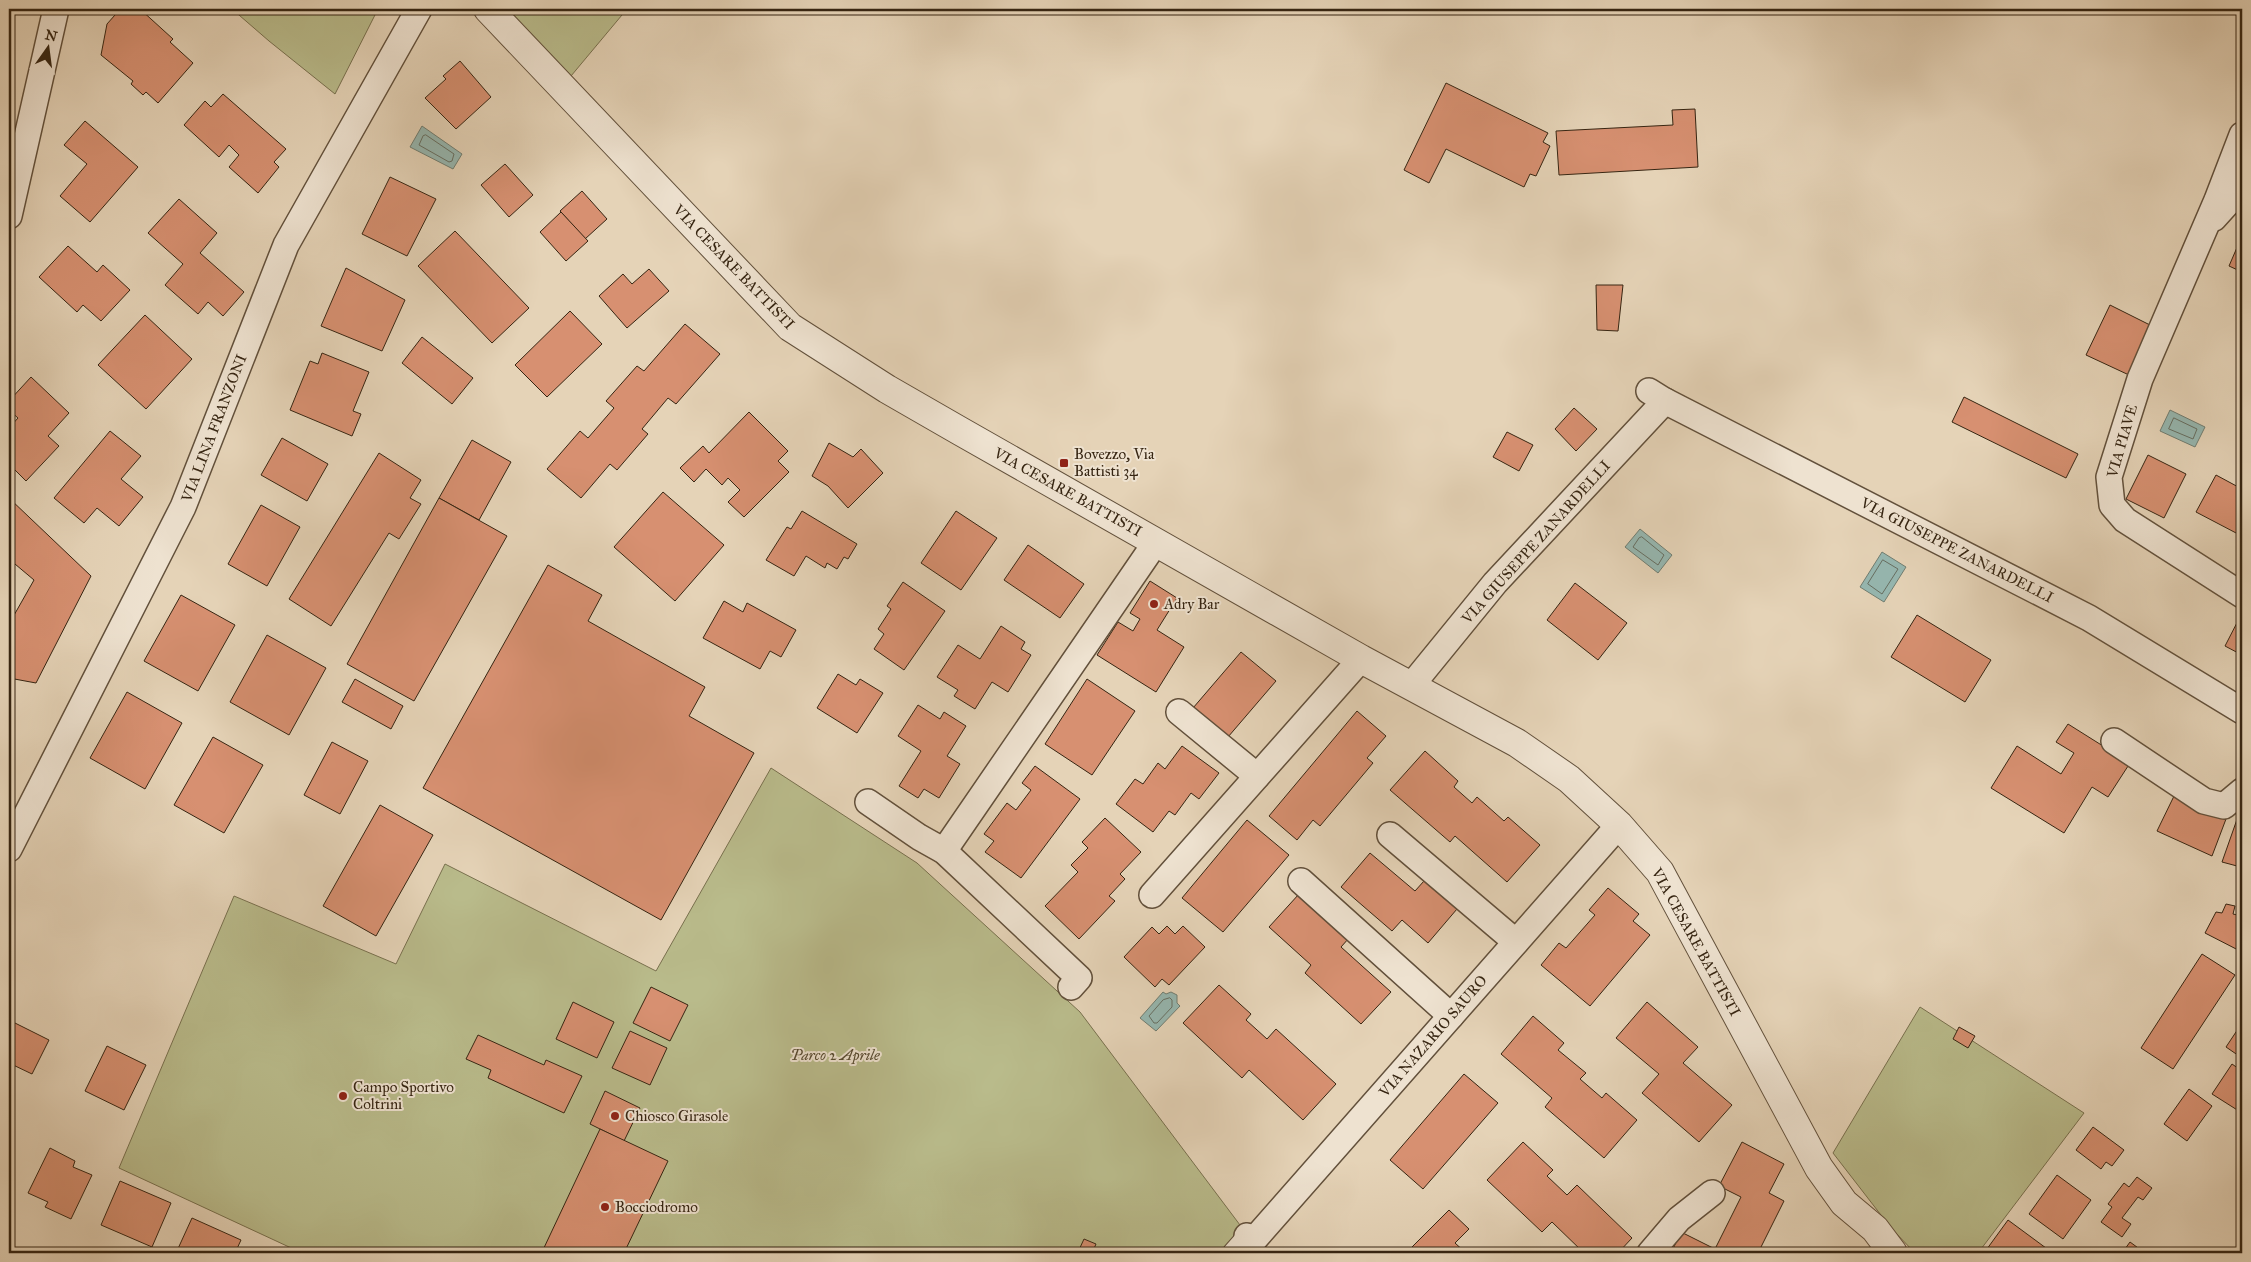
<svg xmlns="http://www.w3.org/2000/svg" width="2251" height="1262" font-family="'IM FELL Great Primer',serif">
	<rect width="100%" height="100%" fill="#e5d3b7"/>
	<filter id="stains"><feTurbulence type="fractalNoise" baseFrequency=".004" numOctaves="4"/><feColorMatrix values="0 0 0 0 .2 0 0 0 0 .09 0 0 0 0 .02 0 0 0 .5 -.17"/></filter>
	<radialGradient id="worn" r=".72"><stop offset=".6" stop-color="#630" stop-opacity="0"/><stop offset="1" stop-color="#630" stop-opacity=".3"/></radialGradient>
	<g fill="#b9bb8b" stroke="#78704e">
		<polygon points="232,9 378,9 335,94 269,41"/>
		<polygon points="503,9 627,9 571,76"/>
		<polygon points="771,768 917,863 1080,1012 1246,1233 1228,1253 302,1253 119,1168 234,896 396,964 445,864 656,971"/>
		<polygon points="1920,1007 2084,1113 1978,1253 1915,1253 1891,1228 1833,1153"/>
	</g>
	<g fill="#96b7b0" stroke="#707d71">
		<polygon points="422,126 462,154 453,169 410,147"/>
		<polygon points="2170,410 2205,427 2195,447 2160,431"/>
		<polygon points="1640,529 1672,555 1658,573 1625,547"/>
		<polygon points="1882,552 1906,567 1884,602 1860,587"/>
		<polygon points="1163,992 1166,994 1171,992 1177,995 1177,1003 1180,1006 1156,1031 1140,1018"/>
	</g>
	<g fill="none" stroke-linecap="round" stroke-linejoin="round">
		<g stroke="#666e61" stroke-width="1">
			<polygon points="426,135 454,154 452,161 449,162 419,145 423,136"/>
			<polygon points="2174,418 2197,429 2193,439 2169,429"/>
			<polygon points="1642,537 1664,555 1658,565 1633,547 1639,538"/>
			<polygon points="1883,560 1898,569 1882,594 1868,584"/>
			<polygon points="1170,998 1172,1000 1172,1007 1157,1023 1154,1023 1149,1016 1163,1000"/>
		</g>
	</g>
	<g fill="#d79071" stroke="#362512">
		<polygon points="113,9 134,9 138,12 140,9 173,39 170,42 193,63 158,103 146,92 143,95 131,84 133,81 101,55 107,24 115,15 111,11"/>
		<polygon points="460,61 491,97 456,129 425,98 446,79 443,76"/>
		<polygon points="1446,83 1548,133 1543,142 1550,146 1536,176 1530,174 1524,187 1446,149 1429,183 1404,170"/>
		<polygon points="223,94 286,149 274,162 279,167 258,193 229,167 239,155 229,145 219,157 184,125 205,101 211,107"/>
		<polygon points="1695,109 1698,167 1559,175 1556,131 1673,125 1672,110"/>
		<polygon points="85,121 138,167 90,222 60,196 87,164 64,145"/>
		<polygon points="505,164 533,195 509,217 481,185"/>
		<polygon points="390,177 436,199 407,256 362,234"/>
		<polygon points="582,191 607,219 585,239 560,211"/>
		<polygon points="179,199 217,233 200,253 244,292 223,316 208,302 198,314 165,285 183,264 148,233"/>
		<polygon points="561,212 588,241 566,261 540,232"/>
		<polygon points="455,231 529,308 492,343 418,266"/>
		<polygon points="2242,236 2242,272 2229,266"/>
		<polygon points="68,246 97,272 103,265 130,290 101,321 83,305 77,312 39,277"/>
		<polygon points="346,268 405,300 382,351 321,326"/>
		<polygon points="649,269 669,291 627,328 599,296 623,274 632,284"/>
		<polygon points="1596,285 1623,285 1618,331 1597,330"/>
		<polygon points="2110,305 2152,326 2129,375 2086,355"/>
		<polygon points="570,311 602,344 547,397 515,365"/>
		<polygon points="145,315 192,359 146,409 98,365"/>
		<polygon points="685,324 720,354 676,404 668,398 642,429 648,434 617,470 610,464 581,498 547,469 580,431 588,438 614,408 606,401 637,366 644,371"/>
		<polygon points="422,337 473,378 452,404 402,363"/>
		<polygon points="322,353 369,372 353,411 361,414 352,436 290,410 310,361 318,364"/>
		<polygon points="31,377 69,413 48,436 59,446 26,481 9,464 9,428 18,418 9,410 9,401"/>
		<polygon points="1964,397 2078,454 2066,478 1952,422"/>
		<polygon points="1574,408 1597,429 1576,451 1555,429"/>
		<polygon points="749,412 788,451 778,461 789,472 744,517 728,502 740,490 728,478 722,485 706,469 694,482 680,468 703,446 709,453"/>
		<polygon points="110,431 141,456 121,479 143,497 119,526 97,508 84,523 54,498"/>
		<polygon points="1507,432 1533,445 1519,471 1493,457"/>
		<polygon points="282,438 328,464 307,501 261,475"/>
		<polygon points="472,440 511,462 479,520 439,498"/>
		<polygon points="829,443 853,457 861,449 883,473 848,508 828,486 812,476"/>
		<polygon points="379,453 421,480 410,498 421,504 399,539 389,533 331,626 289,599"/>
		<polygon points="2148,455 2186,474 2164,518 2126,499"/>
		<polygon points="2216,475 2242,489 2242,527 2238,534 2196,512"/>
		<polygon points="663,492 724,545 675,601 614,547"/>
		<polygon points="9,498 91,576 36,683 9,678 9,624 34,580 9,559"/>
		<polygon points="439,498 507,536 414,701 347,664"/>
		<polygon points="261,505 300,527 267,586 228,564"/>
		<polygon points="802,511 857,544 848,559 844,557 837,569 827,563 825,568 806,556 794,576 766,560 787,527 791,529"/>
		<polygon points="956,511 997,538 961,590 921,563"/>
		<polygon points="1028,545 1084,584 1060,618 1004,580"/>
		<polygon points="548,565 602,595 588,621 705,687 689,716 754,753 661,920 423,788"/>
		<polygon points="1150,581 1177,598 1157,630 1184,647 1156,692 1097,655 1118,622 1133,631 1140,619 1130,613"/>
		<polygon points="903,582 945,611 904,670 874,649 884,634 878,629 891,609 887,606"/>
		<polygon points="1575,583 1627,623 1598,660 1547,620"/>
		<polygon points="181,595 235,625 198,691 144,661"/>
		<polygon points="724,601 743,612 747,603 796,630 781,657 770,651 760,669 703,638"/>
		<polygon points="2242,613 2242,655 2225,646"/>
		<polygon points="1917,615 1991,660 1965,702 1891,657"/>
		<polygon points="1001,626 1025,642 1021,649 1031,655 1008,692 992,682 975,709 954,696 958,690 937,677 958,645 980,659"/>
		<polygon points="267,635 326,668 289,735 230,702"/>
		<polygon points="1241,652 1276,681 1228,737 1193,708"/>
		<polygon points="838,674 856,685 860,679 883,693 857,733 817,708"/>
		<polygon points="355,679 403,706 391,729 342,702"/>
		<polygon points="1087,679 1135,711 1092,775 1045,744"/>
		<polygon points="127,692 182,723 145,789 90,758"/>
		<polygon points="918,705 940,719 944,712 966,726 947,756 960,764 939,798 924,789 918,798 899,786 921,751 898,736"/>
		<polygon points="1357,711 1386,736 1367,758 1373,763 1320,826 1313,820 1297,840 1269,816"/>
		<polygon points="2068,724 2130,763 2108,797 2092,787 2064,833 1991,788 2017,746 2061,774 2074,753 2056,742"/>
		<polygon points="213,737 263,765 224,833 174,805"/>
		<polygon points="332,742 368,761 340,814 304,795"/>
		<polygon points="1182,746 1219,773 1199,799 1191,793 1175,815 1169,811 1153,832 1116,804 1135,779 1143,784 1158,763 1165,769"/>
		<polygon points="1425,751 1458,781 1454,787 1472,803 1477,797 1504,821 1508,817 1540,845 1507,882 1455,836 1450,842 1390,790"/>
		<polygon points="1035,766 1080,799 1021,878 985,852 994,841 984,834 1007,803 1016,810 1031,790 1022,783"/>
		<polygon points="2175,794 2226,819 2212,856 2157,831"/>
		<polygon points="380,805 433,835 376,936 323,906"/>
		<polygon points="2241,808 2242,855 2237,866 2222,862"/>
		<polygon points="1105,818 1141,852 1120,874 1125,879 1109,896 1115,901 1079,939 1045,906 1078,872 1071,865 1088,848 1082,842"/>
		<polygon points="1247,820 1289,855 1223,932 1182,898"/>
		<polygon points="1370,853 1415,891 1424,881 1457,909 1428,943 1402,920 1392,931 1341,887"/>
		<polygon points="1608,888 1639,914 1633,921 1650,935 1590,1006 1541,965 1559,943 1566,948 1595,915 1589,910"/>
		<polygon points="1299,894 1349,938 1341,947 1391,992 1361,1024 1305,973 1311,965 1269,927"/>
		<polygon points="2226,904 2235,906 2233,914 2242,916 2242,952 2205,933 2216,912 2222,913"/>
		<polygon points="1167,926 1175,934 1183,926 1205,947 1169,985 1162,979 1155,987 1124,957 1152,927 1159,934"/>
		<polygon points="2202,954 2235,975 2173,1069 2141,1048"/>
		<polygon points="1219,985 1251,1014 1246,1020 1267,1039 1276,1029 1336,1084 1303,1120 1249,1070 1242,1078 1183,1023"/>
		<polygon points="651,987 688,1005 670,1041 633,1023"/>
		<polygon points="573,1002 614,1022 597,1058 556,1039"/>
		<polygon points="1647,1002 1698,1047 1683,1063 1732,1105 1699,1142 1642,1093 1659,1074 1616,1038"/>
		<polygon points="1533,1016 1564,1043 1558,1050 1586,1073 1580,1079 1602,1098 1606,1093 1637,1120 1604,1158 1545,1107 1552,1098 1501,1054"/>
		<polygon points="9,1020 49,1040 32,1074 9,1063"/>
		<polygon points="2242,1023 2242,1058 2226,1047"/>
		<polygon points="1959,1027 1975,1036 1968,1048 1953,1039"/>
		<polygon points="630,1031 667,1048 650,1085 612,1068"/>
		<polygon points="478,1035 544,1065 546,1060 582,1076 564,1113 488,1078 491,1070 466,1059"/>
		<polygon points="107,1046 146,1065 124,1110 85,1091"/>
		<polygon points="2232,1064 2242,1071 2242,1113 2212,1094"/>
		<polygon points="1464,1074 1498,1103 1423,1189 1390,1160"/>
		<polygon points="2189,1089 2212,1106 2187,1141 2164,1124"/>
		<polygon points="605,1091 640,1108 624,1141 590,1124"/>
		<polygon points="2093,1127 2124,1150 2112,1166 2106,1162 2101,1169 2076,1150"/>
		<polygon points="600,1129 668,1161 624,1253 545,1253 542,1252"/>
		<polygon points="1523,1142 1553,1170 1547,1176 1567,1195 1577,1185 1632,1238 1618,1253 1584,1253 1552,1222 1542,1232 1487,1180"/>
		<polygon points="1742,1142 1784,1164 1769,1193 1784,1201 1758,1253 1671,1253 1681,1232 1715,1249 1741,1197 1719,1186"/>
		<polygon points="50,1148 75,1161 73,1167 92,1175 71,1219 45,1207 48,1202 28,1193"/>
		<polygon points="2057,1175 2091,1200 2063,1239 2029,1214"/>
		<polygon points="2137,1177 2152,1188 2143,1200 2138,1197 2122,1218 2131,1224 2122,1237 2101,1222 2112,1207 2108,1204 2124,1183 2129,1187"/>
		<polygon points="120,1181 171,1203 152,1247 101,1225"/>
		<polygon points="1449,1210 1469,1229 1455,1243 1466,1253 1406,1253"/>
		<polygon points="192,1218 241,1240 235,1253 176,1253"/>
		<polygon points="2008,1220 2050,1251 2048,1253 1984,1253"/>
		<polygon points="1084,1239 1096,1244 1092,1253 1078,1252"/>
		<polygon points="2130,1242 2145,1253 2122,1253"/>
	</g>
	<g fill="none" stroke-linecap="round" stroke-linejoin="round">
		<defs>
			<polyline id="pedestrian" points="1232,1253 1247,1236"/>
			<g id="minor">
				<polyline points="2242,135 2217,200 2140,379 2109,477 2112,505 2125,520 2242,595"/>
				<polyline points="9,216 56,9"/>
				<polyline points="2214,218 2233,197 2242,195"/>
				<polyline points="1649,391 1665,401 2089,618 2242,711"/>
				<polyline points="1411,686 1495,583 1665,401"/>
				<polyline points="1179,712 1257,776"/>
				<polyline points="2114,741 2204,801 2224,806 2242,791"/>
				<polyline points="868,802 919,837 944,851 1079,978 1071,987"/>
				<polyline points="1390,835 1516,942"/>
				<polyline points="9,849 183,507 286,245 419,9"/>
				<polyline points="944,851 1156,542"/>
				<polyline points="1301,881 1451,1016"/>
				<polyline points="1152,895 1361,659"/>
				<polyline points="1247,1236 1253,1241 1619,825"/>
				<polyline points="1650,1253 1679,1219 1712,1193"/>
			</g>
			<polyline id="tertiary" points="488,9 790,327 887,389 960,431 1361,659 1517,743 1569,779 1619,825 1660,872 1819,1168 1844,1203 1875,1229 1893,1253"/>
		</defs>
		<use href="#pedestrian" stroke="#62503b" stroke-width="21"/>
		<use href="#minor" stroke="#62503b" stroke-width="28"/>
		<use href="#tertiary" stroke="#62503b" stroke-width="30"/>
		<use href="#pedestrian" stroke="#eee2d0" stroke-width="19"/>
		<use href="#minor" stroke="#eee2d0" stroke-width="25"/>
		<use href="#tertiary" stroke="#eee2d0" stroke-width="28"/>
	</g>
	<g fill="#8f2418" stroke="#eee2d0" stroke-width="2">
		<rect x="1059" y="458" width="10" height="10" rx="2.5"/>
		<circle cx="1154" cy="604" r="5"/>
		<circle cx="343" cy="1096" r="5"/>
		<circle cx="615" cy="1116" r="5"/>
		<circle cx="605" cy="1207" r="5"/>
	</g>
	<g text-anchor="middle" stroke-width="4" stroke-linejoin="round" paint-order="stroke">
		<g font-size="15" fill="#362512" stroke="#eee2d0">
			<text transform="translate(734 267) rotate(46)" y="5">VIA CESARE BATTISTI</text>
			<text transform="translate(214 428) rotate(-69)" y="5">VIA LINA FRANZONI</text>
			<text transform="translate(2122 441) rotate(-74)" y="5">VIA PIAVE</text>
			<text transform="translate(1068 492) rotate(29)" y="5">VIA CESARE BATTISTI</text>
			<text transform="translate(1536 542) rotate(-48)" y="5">VIA GIUSEPPE ZANARDELLI</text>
			<text transform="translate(1957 550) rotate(27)" y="5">VIA GIUSEPPE ZANARDELLI</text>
			<text transform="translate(1696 942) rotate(61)" y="5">VIA CESARE BATTISTI</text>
			<text transform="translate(1433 1036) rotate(-49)" y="5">VIA NAZARIO SAURO</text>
		</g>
		<g font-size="15" fill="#362512" stroke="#eee2d0" text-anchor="start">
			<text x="1074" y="459">Bovezzo, Via<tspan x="1074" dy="17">Battisti 34</tspan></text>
			<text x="1164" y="609">Adry Bar</text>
			<text x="353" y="1092">Campo Sportivo<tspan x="353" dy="17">Coltrini</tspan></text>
			<text x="625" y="1121">Chiosco Girasole</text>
			<text x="615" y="1212">Bocciodromo</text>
		</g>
		<g font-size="15" font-style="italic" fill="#574a30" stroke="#eee2d0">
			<text x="835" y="1060">Parco 2 Aprile</text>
		</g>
	</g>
	<rect width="2251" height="1262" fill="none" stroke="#e5d3b7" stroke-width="30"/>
	<rect x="10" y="10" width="2231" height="1242" fill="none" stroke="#362512" stroke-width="2.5"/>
	<rect x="15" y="15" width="2221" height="1232" fill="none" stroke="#362512"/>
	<g transform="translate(48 48) rotate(14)" stroke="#eee2d0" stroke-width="4" paint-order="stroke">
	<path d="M0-4L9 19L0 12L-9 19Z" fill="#362512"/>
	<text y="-8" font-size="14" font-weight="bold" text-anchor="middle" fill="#362512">N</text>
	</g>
	<rect width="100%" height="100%" filter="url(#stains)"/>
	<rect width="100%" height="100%" fill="url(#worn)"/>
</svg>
